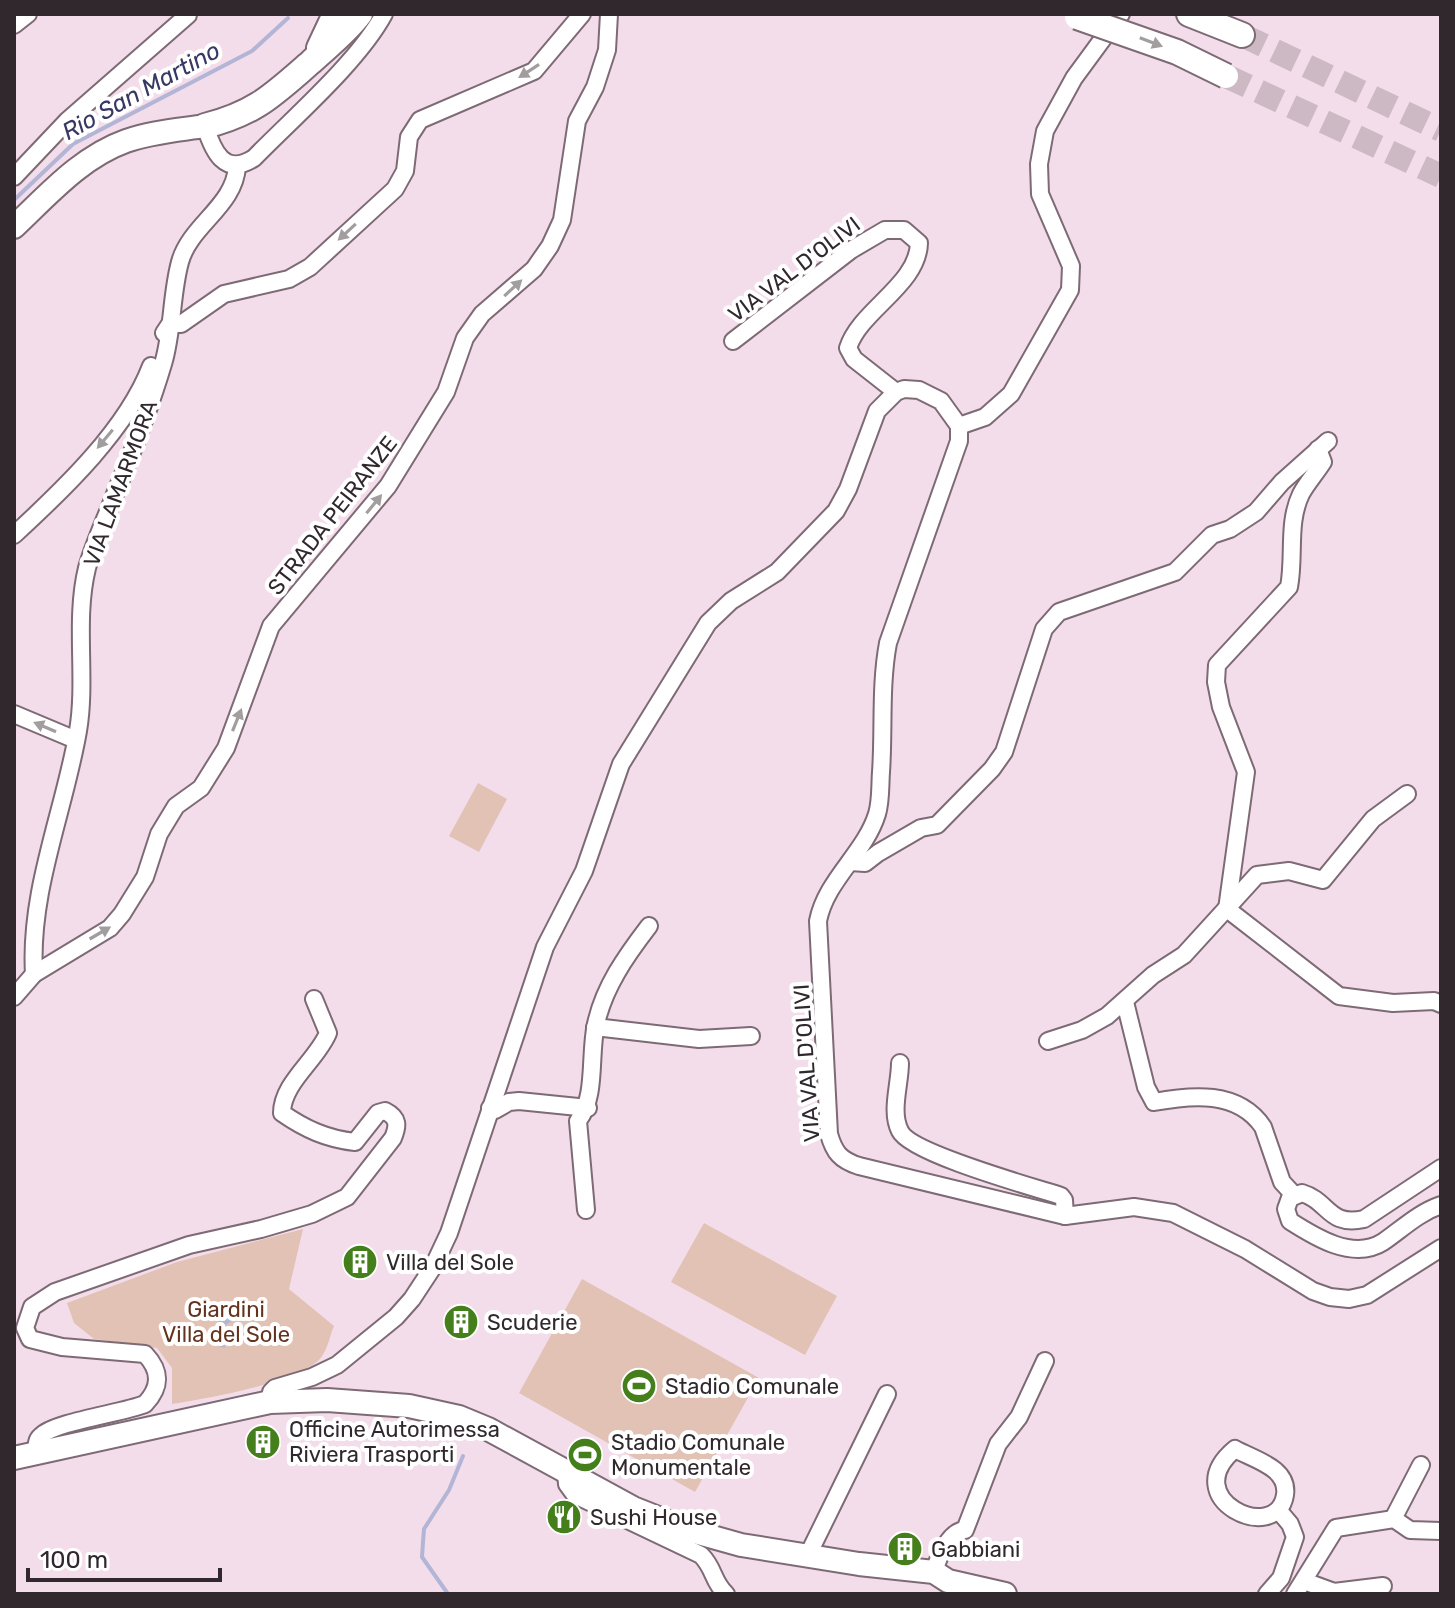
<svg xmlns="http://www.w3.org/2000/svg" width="1455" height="1608" font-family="Rubik,sans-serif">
	<rect width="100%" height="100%" fill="#f4ddea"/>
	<g fill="#e1c2b5">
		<polygon points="478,783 507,799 479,852 449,836"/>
		<polygon points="704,1223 837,1296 805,1355 671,1282"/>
		<path d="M303,1229L289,1289L334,1326C330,1335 328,1348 322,1356C306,1382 203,1399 172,1404V1368L157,1348L94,1339L74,1323L67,1303L177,1262Z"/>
		<polygon points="582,1279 759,1378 695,1492 519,1393"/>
	</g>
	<path fill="#b2b5d5" d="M245,1306L248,1313C238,1316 232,1322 223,1326L225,1348L218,1346L221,1333L217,1325L219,1319L229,1317L234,1310Z"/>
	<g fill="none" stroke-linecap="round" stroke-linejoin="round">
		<g stroke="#b2b5d5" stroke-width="4">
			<polyline points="14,200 73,144 252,51 288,18"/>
			<polyline points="448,1594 422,1557 423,1542 424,1529 449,1490 463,1456"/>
		</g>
		<g stroke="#cdb9c4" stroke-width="24" stroke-dasharray="24 12" stroke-linecap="butt">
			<polyline points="1242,35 1441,130"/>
			<polyline points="1226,76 1441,176"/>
		</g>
		<defs>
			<g id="minor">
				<polyline points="14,25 28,14"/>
				<path d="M205,126C213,151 224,177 254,158C293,118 358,62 384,14"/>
				<polyline points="14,177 68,120 188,15"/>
				<polyline points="164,333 170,324 181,324 224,294 289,279 310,267 395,189 405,171 409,137 420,120 534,71 582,14"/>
				<path d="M733,341L851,250L885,230H904L919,243C918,285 860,310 848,348L854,359L896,392"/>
				<polyline points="959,426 985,417 1011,394 1070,290 1071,266 1040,194 1039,164 1045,131 1074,78 1121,14"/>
				<path d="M14,535C64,489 127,429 151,366"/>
				<polyline points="14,714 76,740"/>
				<polyline points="850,862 865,863 878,853 921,828 937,825 992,769 1004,752 1044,629 1059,612 1175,572 1212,535 1230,529 1256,512 1282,482 1328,441"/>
				<path d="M1227,909L1246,772L1221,707L1216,682L1217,665L1289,587C1295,556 1287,523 1301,494C1307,483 1316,473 1323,462L1318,449"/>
				<polyline points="1227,909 1339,996 1393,1003 1434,1001 1441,1004"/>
				<path d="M34,974C29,891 64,812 78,731C87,678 74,621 87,568C94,543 106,518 115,494C133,451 150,408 163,364C173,331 171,295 180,262C190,225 235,206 237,166"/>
				<polyline points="14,997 34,974 110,928 122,914 145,877 159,834 176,806 201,788 226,748 271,626 388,486 446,392 465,338 482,314 534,269 550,246 562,220 577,121 595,87 607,50 609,14"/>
				<path d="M1125,1002L1146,1087L1154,1102C1191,1095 1238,1090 1263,1127L1282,1182L1294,1195"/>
				<polyline points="595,1027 699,1039 751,1036"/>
				<polyline points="1048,1041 1082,1030 1107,1016 1153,975 1184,955 1257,875 1289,871 1323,880 1373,819 1407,794"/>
				<path d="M900,1063C900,1084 890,1112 900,1131C910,1153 1033,1187 1061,1196L1064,1200L1065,1216"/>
				<polyline points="490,1108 495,1110 509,1102 519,1101 588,1108"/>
				<path d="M1441,1168L1364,1219C1328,1227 1329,1201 1302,1193L1290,1198L1286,1209L1290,1221C1315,1237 1353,1261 1383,1242C1402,1229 1418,1213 1441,1205"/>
				<path d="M586,1210L578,1121C597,1096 589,1055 596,1024C604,987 626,956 649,926"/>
				<path d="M270,1402L271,1392L275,1388L312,1377L337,1365L396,1317L412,1299L433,1267L449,1233L545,947L584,871L621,764L708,623L731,601L777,572L836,511L848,489L877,411L896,392L904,389L919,390L941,401L959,426V441L888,643C880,686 884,729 881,772C880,785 881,801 877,814C865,853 826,880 818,921L829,1134C834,1152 840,1160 859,1166L1065,1216L1134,1207L1173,1213L1245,1249L1313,1291L1330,1297L1349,1299L1367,1295L1441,1248"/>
				<path d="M1235,1449C1255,1460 1289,1468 1285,1495C1277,1546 1175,1499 1235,1449Z"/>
				<path d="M37,1454C37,1448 35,1441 41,1436C54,1422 123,1413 145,1404C161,1387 161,1371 145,1354L62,1347L30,1339L25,1328L32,1307L55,1292L189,1245L261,1229L312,1214L347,1197L393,1138C398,1126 399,1118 385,1111L378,1113L355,1142C327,1139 305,1129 282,1113C282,1083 317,1060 328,1033L314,999"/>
				<path d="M566,1473L567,1484L575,1495L701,1555C715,1569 712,1581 726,1594"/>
				<polyline points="1393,1519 1421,1465"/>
				<polyline points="808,1555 887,1394"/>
				<path d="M934,1572C938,1558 949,1531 965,1530L998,1444L1019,1417L1045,1361"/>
				<polyline points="1304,1581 1334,1592 1383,1586"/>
				<polyline points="1267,1594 1281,1578 1295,1537 1290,1524 1279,1511"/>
				<polyline points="1295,1594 1336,1528 1394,1519 1410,1530 1441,1531"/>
			</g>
			<g id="major">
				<path d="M14,227C48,195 81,157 126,141C151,132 179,130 205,126"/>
				<polyline points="14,1458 270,1402 327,1400 409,1406 459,1417 488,1429 633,1508 691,1531 741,1545 859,1564 934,1572 948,1581 1005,1594"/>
			</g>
			<g id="highway">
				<polyline points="1189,14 1242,35"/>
				<polyline points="319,48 335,14"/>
				<path d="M205,126C256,113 273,95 311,62C328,46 346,33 360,14"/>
			</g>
		</defs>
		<use href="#minor" stroke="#7d6a75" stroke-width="20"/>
		<use href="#major" stroke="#7d6a75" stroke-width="26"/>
		<use href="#highway" stroke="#7d6a75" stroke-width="28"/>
		<use href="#minor" stroke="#fff" stroke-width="16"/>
		<use href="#major" stroke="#fff" stroke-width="22"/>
		<use href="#highway" stroke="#fff" stroke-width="24"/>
		<defs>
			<polyline id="highway-bridge" points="1077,17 1177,52 1226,76"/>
		</defs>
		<use href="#highway-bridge" stroke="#7d6a75" stroke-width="28" stroke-linecap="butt"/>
		<use href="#highway-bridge" stroke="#fff" stroke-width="24"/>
	</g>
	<defs><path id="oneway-solid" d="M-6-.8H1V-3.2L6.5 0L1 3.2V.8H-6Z" transform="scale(2)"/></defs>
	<g fill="#a29ea0">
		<use href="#oneway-solid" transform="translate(1151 42) rotate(21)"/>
		<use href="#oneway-solid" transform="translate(529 71) rotate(147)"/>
		<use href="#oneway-solid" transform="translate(347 232) rotate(137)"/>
		<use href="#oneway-solid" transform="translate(513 288) rotate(-43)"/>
		<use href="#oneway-solid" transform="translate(105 439) rotate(130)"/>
		<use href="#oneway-solid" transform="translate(374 504) rotate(-51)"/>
		<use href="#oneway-solid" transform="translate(237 720) rotate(-68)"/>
		<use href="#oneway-solid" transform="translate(45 727) rotate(-157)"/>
		<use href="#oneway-solid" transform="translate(100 933) rotate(-30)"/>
	</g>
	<defs>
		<symbol id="building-disc" viewBox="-11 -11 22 22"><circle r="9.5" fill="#447f1b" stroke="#fff"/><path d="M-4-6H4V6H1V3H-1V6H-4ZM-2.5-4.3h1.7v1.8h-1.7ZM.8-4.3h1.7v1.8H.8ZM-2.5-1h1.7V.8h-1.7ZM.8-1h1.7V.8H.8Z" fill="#fff"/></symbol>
		<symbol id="stadium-disc" viewBox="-11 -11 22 22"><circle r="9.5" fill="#447f1b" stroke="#fff"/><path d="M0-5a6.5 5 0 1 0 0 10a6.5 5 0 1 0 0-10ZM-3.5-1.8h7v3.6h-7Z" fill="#fff"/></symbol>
		<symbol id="restaurant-disc" viewBox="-11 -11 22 22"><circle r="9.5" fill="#447f1b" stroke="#fff"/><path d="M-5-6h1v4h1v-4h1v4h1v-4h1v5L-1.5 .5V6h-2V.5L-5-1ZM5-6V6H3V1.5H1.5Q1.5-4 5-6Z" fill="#fff"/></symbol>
	</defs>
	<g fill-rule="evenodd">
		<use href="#building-disc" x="340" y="1242" width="40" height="40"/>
		<use href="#building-disc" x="441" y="1302" width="40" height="40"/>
		<use href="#stadium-disc" x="619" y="1366" width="40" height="40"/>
		<use href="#building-disc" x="243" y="1422" width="40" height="40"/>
		<use href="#stadium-disc" x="565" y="1435" width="40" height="40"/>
		<use href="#restaurant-disc" x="544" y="1497" width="40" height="40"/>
		<use href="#building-disc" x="885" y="1529" width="40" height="40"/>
	</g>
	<g text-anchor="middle" stroke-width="8" stroke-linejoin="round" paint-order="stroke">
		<g font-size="22" fill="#30282d" stroke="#fff">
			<text transform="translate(794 269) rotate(-37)" y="8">VIA VAL D'OLIVI</text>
			<text transform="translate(120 483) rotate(-70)" y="8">VIA LAMARMORA</text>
			<text transform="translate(332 515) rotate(-52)" y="8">STRADA PEIRANZE</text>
			<text transform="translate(806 1063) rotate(-94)" y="8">VIA VAL D'OLIVI</text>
		</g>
		<g font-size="22" fill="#30282d" stroke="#fff" text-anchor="start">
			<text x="386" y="1270">Villa del Sole</text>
			<text x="487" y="1330">Scuderie</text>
			<text x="665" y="1394">Stadio Comunale</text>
			<text x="289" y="1437">Officine Autorimessa<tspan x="289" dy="25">Riviera Trasporti</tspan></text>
			<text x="611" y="1450">Stadio Comunale<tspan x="611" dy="25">Monumentale</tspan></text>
			<text x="590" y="1525">Sushi House</text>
			<text x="931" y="1557">Gabbiani</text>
		</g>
		<g font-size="22" fill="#63331e" stroke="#fff">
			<text x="226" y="1317">Giardini<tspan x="226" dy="25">Villa del Sole</tspan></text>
		</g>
		<g font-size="24" font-style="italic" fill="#373864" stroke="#fff">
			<text transform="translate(141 91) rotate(-29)" y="8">Rio San Martino</text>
		</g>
	</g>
	<rect width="1455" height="1608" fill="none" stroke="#30282d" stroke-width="32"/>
	<path d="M28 1568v12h192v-12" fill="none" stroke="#30282d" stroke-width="4"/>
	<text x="40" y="1568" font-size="24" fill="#30282d" stroke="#ffffff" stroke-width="6" paint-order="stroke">100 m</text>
</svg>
